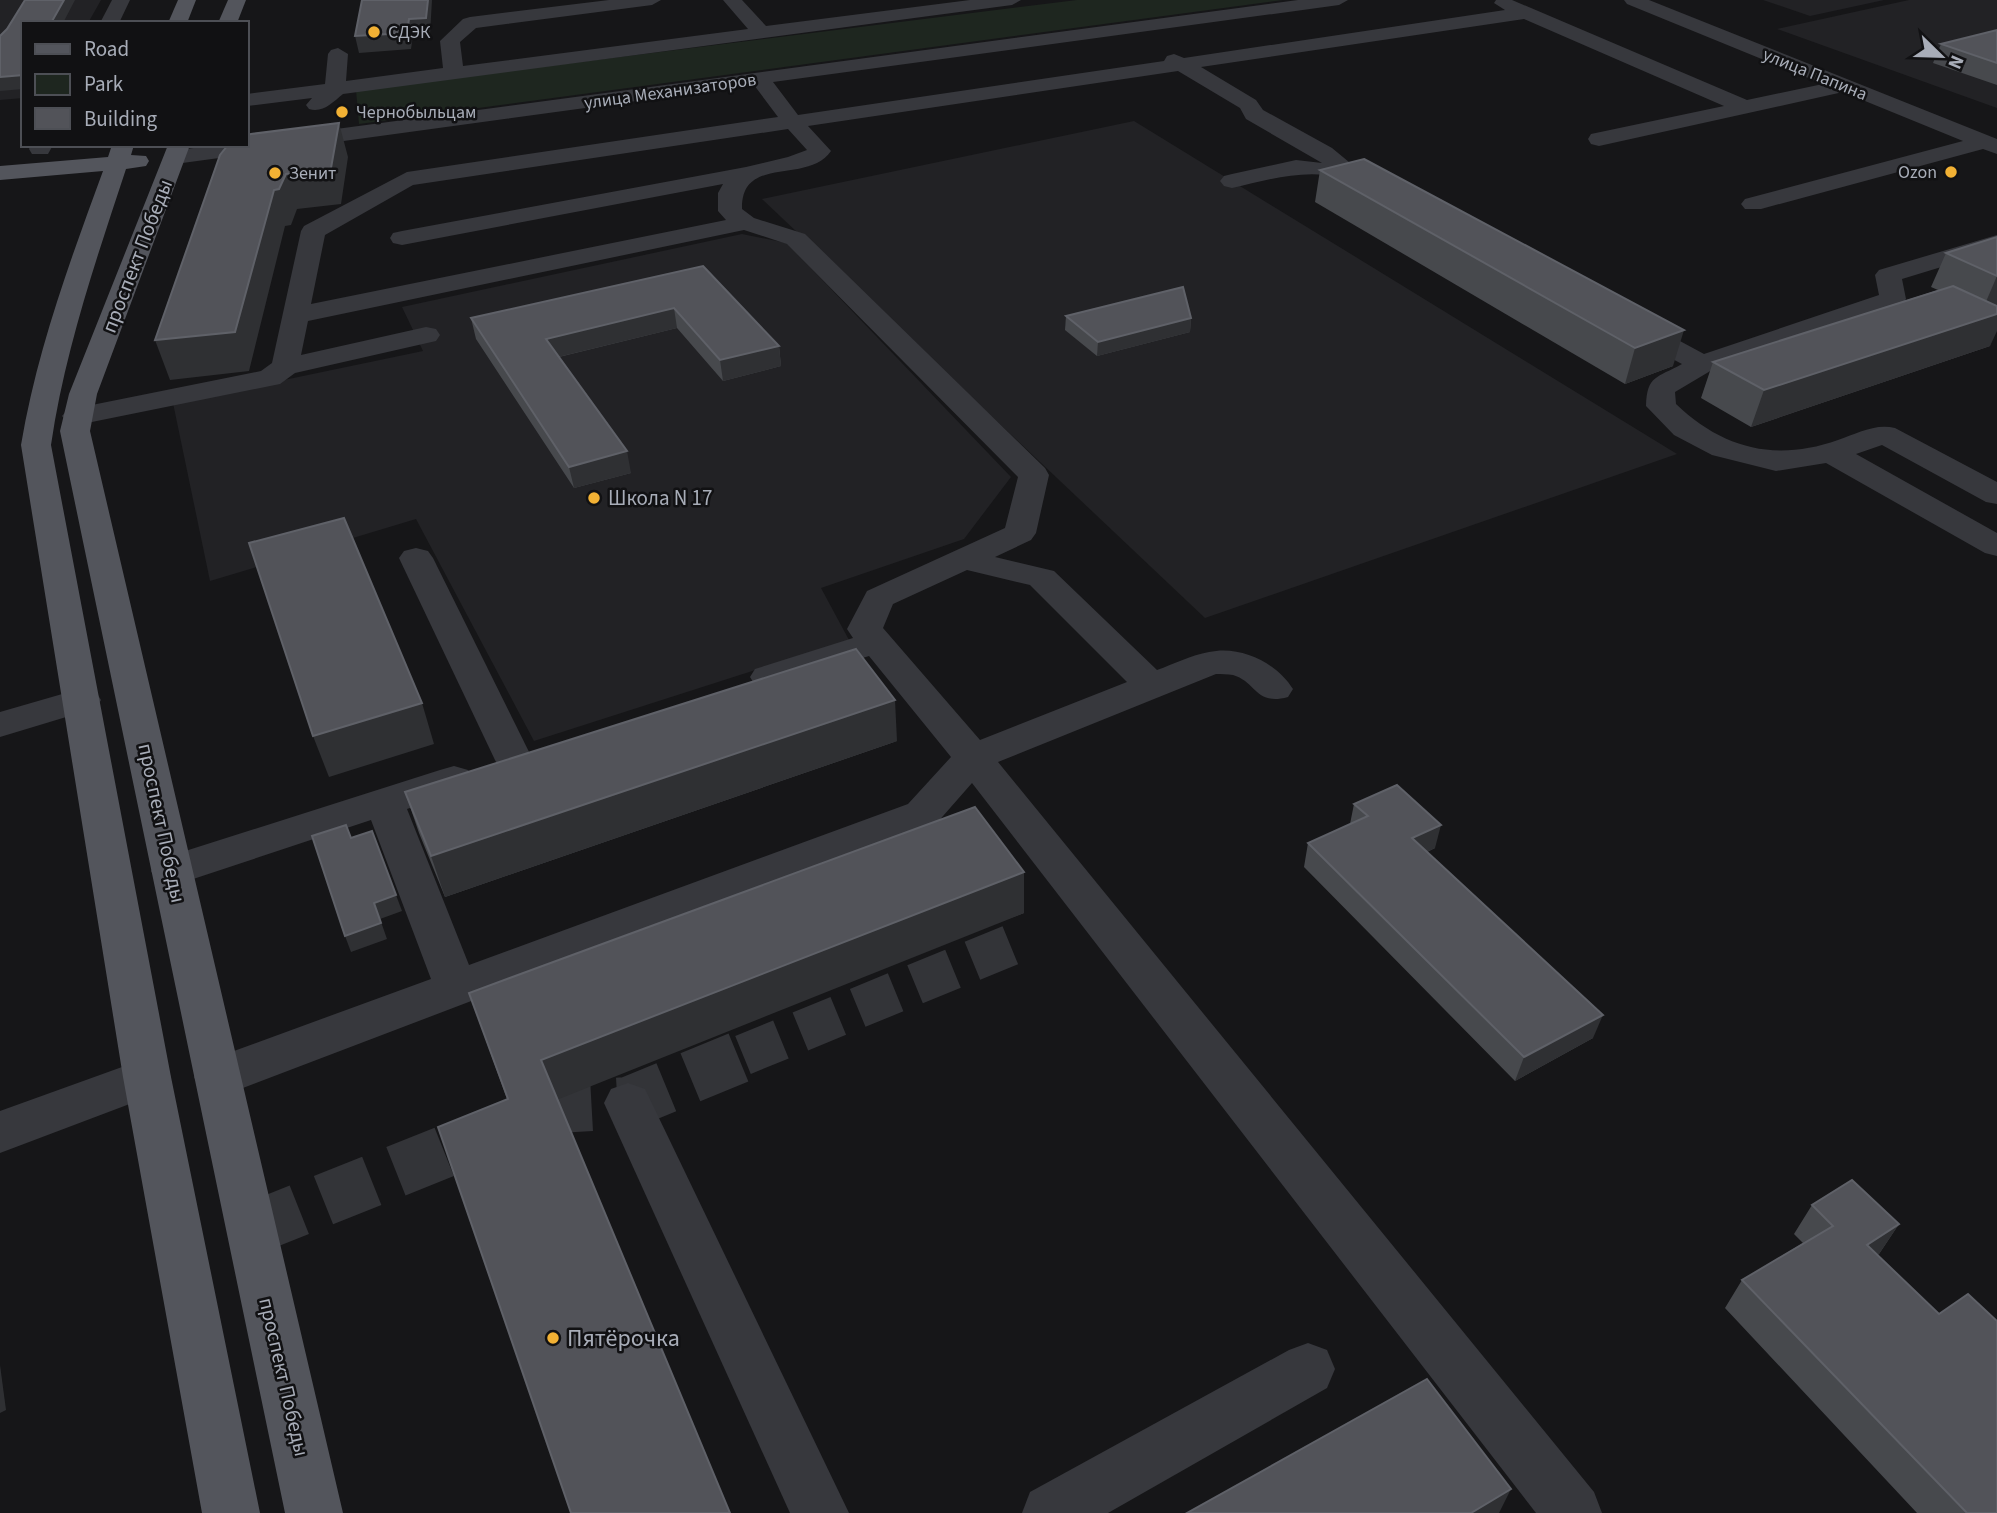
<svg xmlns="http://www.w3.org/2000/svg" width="1997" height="1513" font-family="'Source Sans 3',sans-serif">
	<rect width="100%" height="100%" fill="#161618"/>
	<g fill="#222225">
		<polygon points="0,0 101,0 88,23 23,23 23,98 0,100"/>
		<polygon points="1763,0 1884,0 1810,16"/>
		<polygon points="1909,0 1997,0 1997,108 1777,29"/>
		<polygon points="1134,121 1677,454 1205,618 762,199"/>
		<polygon points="742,234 787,243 1011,477 964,539 821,588 849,640 534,741 416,519 210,581 173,403 423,351 402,307"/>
	</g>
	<polygon fill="#1e261f" points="1077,0 1283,0 359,124 356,90"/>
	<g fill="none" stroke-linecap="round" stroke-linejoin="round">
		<polyline stroke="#333438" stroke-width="41" stroke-dasharray="41 21" stroke-linecap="butt" points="743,1055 1023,940"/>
		<polyline stroke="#333438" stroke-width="52" stroke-dasharray="52 26" stroke-linecap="butt" points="251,1229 557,1107 628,1103 747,1054"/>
		<g fill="#37383d" fill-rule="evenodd">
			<polygon points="112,0 130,0 119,23 100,23"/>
			<path d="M609,0H661L652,5L476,28L460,42L463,66L748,29L723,0H742L766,26L970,0H1021L1012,5L343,94C332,103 323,113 309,109L306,105L312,98L247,106V94L325,84L328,54L331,50L338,48L348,54L346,81L443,68L440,41L463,19L470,17Z"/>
			<path d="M1298,0H1348L1339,5L773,82L798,115L1164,61L1167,56L1174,54L1184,58L1505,10L1494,3L1496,0H1512L1747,100L1823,84L1627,4L1624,0H1649L1997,139V154L1983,149L1761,209H1745L1741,204L1745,199L1963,141L1843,92L1599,146L1591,144L1588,139L1591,134L1724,106L1524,19L1201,67L1256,100L1263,110L1332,148L1355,167L1392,187L1396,192L1392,197C1372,202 1360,184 1342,178C1305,168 1267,180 1232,188L1224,186L1220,181L1224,176L1232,174L1296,160L1322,163L1246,119L1240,108L1178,71L808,126L831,151C808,185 741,154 742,209L754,218L805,234L1045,468L1049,475L1036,533L1031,540L995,557L1054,571L1157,670C1174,664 1191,655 1209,652C1240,645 1276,662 1293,689L1288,697C1255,706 1257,682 1233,675C1228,674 1221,674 1216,674L998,762L1594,1492L1602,1513H1536L972,783L936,824L235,1091L218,1096L201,1091L194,1077L201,1063L431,979L371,820L172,886L157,882L151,871L157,860L440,770L454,766L468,770L474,779L468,788L407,809L469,965L908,804L951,757L869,656L768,688L755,685L750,677L755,669L853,638L847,629L867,591L1005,528L1018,477L787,244L744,230L308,321L301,355L426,327L436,329L440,335L436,341L295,373L280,384L270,386L77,425L67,422L62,416L67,410L261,371L272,363L301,231L304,226L407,172L778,117L754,85L175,164L167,162L164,157L167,152L213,145H247V141ZM788,129L807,150L788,157L746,167L402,231L393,233L390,238L393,243L402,245L723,184L718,193V211L726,220L311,304L325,235L413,185ZM967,570L1030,585L1127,682L980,740L883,628L893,604Z"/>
			<polygon points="31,145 53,145 48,154 32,154 29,149"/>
			<path d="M1997,235V250L1902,279L1906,299L1902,305L1712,370L1675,392L1676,404C1723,449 1776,462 1838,440C1856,434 1875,423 1895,428L1997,482V504L1986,502L1882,445L1856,454L1997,533V556L1985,553L1826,463L1776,471L1712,455L1674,435L1646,406C1647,375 1657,378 1682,364L1621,332L1618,326L1621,320L1631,318L1641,320L1704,354L1879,295L1875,275L1879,270Z"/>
			<polygon points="416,548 428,551 433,558 533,760 528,769 514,773 500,769 495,760 399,558 404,551"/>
			<polygon points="83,688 96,692 101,700 96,708 0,737 0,712"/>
			<polygon points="147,1058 164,1063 171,1077 164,1091 0,1153 0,1111"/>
			<polygon points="628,1083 645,1089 849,1513 790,1513 604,1103 611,1089"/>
			<polygon points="1308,1343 1327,1350 1335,1369 1327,1388 1108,1513 1022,1513 1030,1492 1289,1350"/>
		</g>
		<g fill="#53555c" fill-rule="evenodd">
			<polygon points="178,0 196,0 187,23 168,23"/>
			<polygon points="228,0 246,0 237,23 218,23"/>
			<path d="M112,145H134L131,155L146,156L149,161L146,166L126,169C96,260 65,350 51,445L171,1077L260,1513H202L123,1077L21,445C37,350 70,261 103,171L0,180V166L108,157Z"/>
			<polygon points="168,145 190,145 97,394 90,431 343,1513 285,1513 60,431 69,394"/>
		</g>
	</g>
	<g fill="#47494d">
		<polygon points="1997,30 1997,85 1933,63 1941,44"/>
		<polygon points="1320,170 1673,366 1625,384 1315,202"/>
		<polygon points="1997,237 1997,306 1996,306 1990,346 1751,427 1701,398 1713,362 1938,290 1931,287 1946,253"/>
		<polygon points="703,266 779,346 781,366 723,381 677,328 559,357 631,473 574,488 476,339 471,318"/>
		<polygon points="1066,316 1191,318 1190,332 1097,356 1065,330"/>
		<polygon points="897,741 445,897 419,833 405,792"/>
		<polygon points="1354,804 1435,848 1427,852 1593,1038 1515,1081 1304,867 1308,843 1350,824"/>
		<polygon points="1024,872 1024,913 507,1099 469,993"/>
		<polygon points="1812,1205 1899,1224 1879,1254 1877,1255 1997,1513 1917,1513 1725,1308 1742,1280 1803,1243 1794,1234"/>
	</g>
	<g fill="#2f3033">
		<polygon points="64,0 75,0 63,23 51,23"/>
		<polygon points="428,0 432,0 430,34 413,35 411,49 359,53 355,36 409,19"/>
		<polygon points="23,75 23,89 0,91 0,77"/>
		<polygon points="339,123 348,157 341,204 297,209 291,225 285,226 249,371 170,380 155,340 286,174"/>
		<polygon points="1997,276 1997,306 1982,311"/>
		<polygon points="674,308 677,328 550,359 546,339"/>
		<polygon points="1997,314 1997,331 1990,346 1751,427 1764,390"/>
		<polygon points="1191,318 1190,332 1097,356 1098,342"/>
		<polygon points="1684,330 1673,366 1625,384 1635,348"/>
		<polygon points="779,346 781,366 723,381 720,360"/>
		<polygon points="627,451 631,473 574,488 569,467"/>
		<polygon points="895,700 897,741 445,897 431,856"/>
		<polygon points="422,703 434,744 329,777 313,736"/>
		<polygon points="1441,825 1435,848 1406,862 1412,838"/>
		<polygon points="1024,872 1024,913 554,1101 541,1060"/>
		<polygon points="396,895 402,911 380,919 387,939 351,952 345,936 374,903"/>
		<polygon points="1603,1015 1593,1038 1515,1081 1524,1057"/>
		<polygon points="1899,1224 1879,1254 1847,1274 1867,1245"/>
		<polygon points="0,1365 6,1410 0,1413"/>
		<polygon points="1511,1489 1499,1513 1471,1513"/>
	</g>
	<g fill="#525359" stroke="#5f6168" stroke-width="2">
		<polygon points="25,0 64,0 51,23 23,23 23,75 0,77 0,36 7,29"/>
		<polygon points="362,0 428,0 426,18 409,19 407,33 355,36"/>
		<polygon points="1997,30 1997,63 1941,44"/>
		<polygon points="339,123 331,168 286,174 279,189 274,190 235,332 155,340 220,155 228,145 247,145 247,135 251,134"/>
		<polygon points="1364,159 1684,330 1635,348 1320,170"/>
		<polygon points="1997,237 1997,276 1946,253"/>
		<polygon points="703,266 779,346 720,360 674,308 546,339 627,451 569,467 471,318"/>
		<polygon points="1953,286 1997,306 1997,314 1764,390 1713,362"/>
		<polygon points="1183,287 1191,318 1098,342 1066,316"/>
		<polygon points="344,518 422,703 313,736 249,543"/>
		<polygon points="856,649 895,700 431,856 405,792"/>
		<polygon points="1397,785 1441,825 1412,838 1603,1015 1524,1057 1308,843 1368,816 1354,804"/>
		<polygon points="975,807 1024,872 541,1060 730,1513 571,1513 438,1127 508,1099 469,993"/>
		<polygon points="346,825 351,838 372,831 396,895 374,903 381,923 345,936 312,836"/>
		<polygon points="1852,1180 1899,1224 1867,1245 1939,1314 1968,1294 1997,1321 1997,1513 1967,1513 1742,1280 1833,1226 1812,1205"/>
		<polygon points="1427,1379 1511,1489 1471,1513 1187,1513"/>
	</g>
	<g fill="#f2b134" stroke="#111113" stroke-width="2.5">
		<circle cx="374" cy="32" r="7"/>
		<circle cx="342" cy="112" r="7"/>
		<circle cx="1951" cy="172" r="7"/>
		<circle cx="275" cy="173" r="7"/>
		<circle cx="594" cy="498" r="7"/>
		<circle cx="553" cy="1338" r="7"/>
	</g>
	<g text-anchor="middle" stroke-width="5" stroke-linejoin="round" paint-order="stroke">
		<g font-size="18" fill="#a8adb8" stroke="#111113" text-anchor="start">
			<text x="388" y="38">СДЭК</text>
			<text x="356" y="118">Чернобыльцам</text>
			<text x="1937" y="178" text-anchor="end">Ozon</text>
			<text x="289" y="179">Зенит</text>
		</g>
		<g font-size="18" fill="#a8adb8" stroke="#111113">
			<text transform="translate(1815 74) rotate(22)" y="6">улица Папина</text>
			<text transform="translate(670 91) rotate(-8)" y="6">улица Механизаторов</text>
		</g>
		<g font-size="21" fill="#a8adb8" stroke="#111113">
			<text transform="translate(137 256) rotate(-69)" y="7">проспект Победы</text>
			<text transform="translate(162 823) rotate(78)" y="7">проспект Победы</text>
			<text transform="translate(284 1377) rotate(77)" y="7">проспект Победы</text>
		</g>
		<g font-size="21" fill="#a8adb8" stroke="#111113" text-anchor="start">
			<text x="608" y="505">Школа N 17</text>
		</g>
		<g font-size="24" fill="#a8adb8" stroke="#111113" text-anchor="start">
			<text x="567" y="1346">Пятёрочка</text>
		</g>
	</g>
	<rect x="21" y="21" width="228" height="126" fill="#111113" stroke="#4d4f55" stroke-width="2"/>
	<rect x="35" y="44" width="35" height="10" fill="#53555c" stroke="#4d4f55" stroke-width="2"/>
	<text x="84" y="56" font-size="21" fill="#a8adb8">Road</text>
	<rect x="35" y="74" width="35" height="21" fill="#1e261f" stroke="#4d4f55" stroke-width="2"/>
	<text x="84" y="91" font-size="21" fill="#a8adb8">Park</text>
	<rect x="35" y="108" width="35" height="21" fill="#525359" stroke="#4d4f55" stroke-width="2"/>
	<text x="84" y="126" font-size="21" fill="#a8adb8">Building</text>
	<g transform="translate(1941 56) rotate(113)" stroke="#111113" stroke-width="5" paint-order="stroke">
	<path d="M0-5L12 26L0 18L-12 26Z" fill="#a8adb8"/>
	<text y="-10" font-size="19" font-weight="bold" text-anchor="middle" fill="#a8adb8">N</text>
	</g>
</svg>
